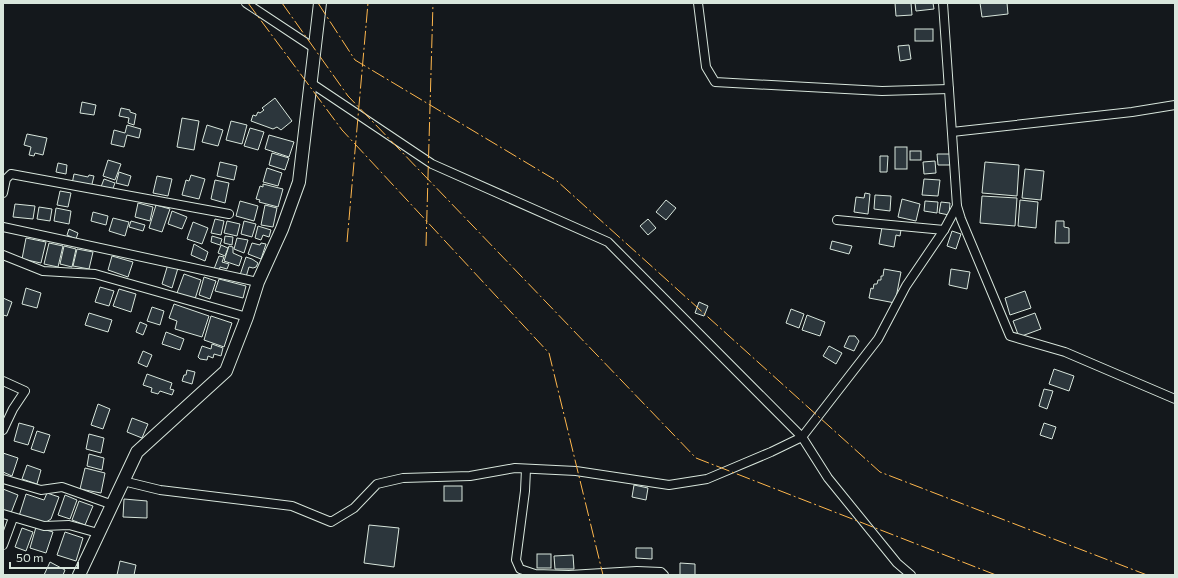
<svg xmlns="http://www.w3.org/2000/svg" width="1178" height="578" font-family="Commissioner,sans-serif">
	<rect width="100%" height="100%" fill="#14181c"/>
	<g fill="#2c363c" stroke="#d8e6dc">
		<polygon points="895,3 911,3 912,15 896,16"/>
		<polygon points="915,3 933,3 934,9 916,11"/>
		<polygon points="980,3 1007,3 1008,14 982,17"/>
		<rect x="915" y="29" width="18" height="12"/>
		<polygon points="909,45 911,59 900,61 898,46"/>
		<polygon points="275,98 292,121 281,130 277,127 273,129 251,121 253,115 256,116 258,112 260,113 264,110 262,108"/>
		<polygon points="82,102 96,105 94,115 80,113"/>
		<polygon points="121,108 130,110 130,112 136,114 134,125 128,123 129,118 119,116"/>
		<polygon points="182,118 199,121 194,150 177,147"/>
		<polygon points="231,121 247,125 242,144 226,140"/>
		<polygon points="127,125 141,129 139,138 127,135 124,147 111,144 114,130 125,133"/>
		<polygon points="207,125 223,130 218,146 202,142"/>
		<polygon points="250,128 264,132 258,150 244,146"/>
		<polygon points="27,134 47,138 43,155 35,153 34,156 29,155 31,147 24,145"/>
		<polygon points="269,135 294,142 289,157 265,149"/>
		<rect x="895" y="147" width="12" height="22"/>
		<rect x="910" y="151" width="11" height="9"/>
		<polygon points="272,153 289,158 285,170 269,165"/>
		<polygon points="937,154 950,154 950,165 938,165"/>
		<polygon points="880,156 888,156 887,172 880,172"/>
		<polygon points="108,160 121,164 115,180 103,176"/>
		<polygon points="935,161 936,173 924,174 923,162"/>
		<polygon points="220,162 237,166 234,180 217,176"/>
		<polygon points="985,162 1019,165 1017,196 982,193"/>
		<polygon points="58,163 67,165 66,174 56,172"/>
		<polygon points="267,168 282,173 278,186 263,182"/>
		<polygon points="1025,169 1044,171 1041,200 1022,198"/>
		<polygon points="119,172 131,176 128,186 116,183"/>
		<polygon points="74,174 88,177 89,175 94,176 91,188 72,184"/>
		<polygon points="191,175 205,179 199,199 182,195 186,180 189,181"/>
		<polygon points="157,176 172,179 168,196 153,193"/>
		<polygon points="104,179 115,183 112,191 101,187"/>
		<polygon points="924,179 940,180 938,196 922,195"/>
		<polygon points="215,180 229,183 225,203 211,199"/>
		<polygon points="263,184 283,189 278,207 259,202 260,200 256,199 260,186 263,187"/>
		<polygon points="60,191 71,193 68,207 57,205"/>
		<polygon points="865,193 870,194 868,214 854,212 856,197 864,198"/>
		<polygon points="875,195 891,196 890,211 874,209"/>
		<polygon points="982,196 1017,198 1015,226 980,223"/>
		<polygon points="902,199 920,204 916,221 898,217"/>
		<polygon points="666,200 676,208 666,220 656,212"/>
		<polygon points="1020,200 1038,202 1036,228 1018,226"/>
		<polygon points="240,201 258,206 254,221 236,216"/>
		<polygon points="925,201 938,202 937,213 924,211"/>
		<polygon points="941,202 950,203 949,215 939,213"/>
		<polygon points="138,203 153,207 150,221 135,217"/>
		<polygon points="15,204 35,206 33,219 13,217"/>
		<polygon points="156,205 170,209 162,232 149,228"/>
		<polygon points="265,205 277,208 273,227 261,225"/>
		<polygon points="39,207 52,209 50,221 37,219"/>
		<polygon points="56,208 71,211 69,224 54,221"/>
		<polygon points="172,211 187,217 182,229 168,224"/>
		<polygon points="93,212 108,216 106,225 91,221"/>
		<polygon points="113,218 129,222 125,236 109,231"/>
		<polygon points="215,219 224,221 221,235 211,233"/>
		<polygon points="648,219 656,228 648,235 640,226"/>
		<polygon points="131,221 145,225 143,231 129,227"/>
		<polygon points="227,221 240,224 237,236 224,233"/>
		<polygon points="244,221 256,224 252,237 241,234"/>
		<polygon points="1056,221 1064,221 1064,227 1069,228 1069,243 1055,243"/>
		<polygon points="193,222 208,228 202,244 187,239"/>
		<polygon points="258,226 271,230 269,237 263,235 261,240 255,238"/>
		<polygon points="882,227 901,230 900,236 896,235 894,247 879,244"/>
		<polygon points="69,229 78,233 76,239 67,235"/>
		<polygon points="952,231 961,234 956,249 947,246"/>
		<polygon points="212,236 222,239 220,245 211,242"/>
		<polygon points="225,236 233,237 232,245 224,243"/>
		<polygon points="26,238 46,242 41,263 22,259"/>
		<polygon points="237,238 248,240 244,253 234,249"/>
		<polygon points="832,241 852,246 849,254 830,249"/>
		<polygon points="49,243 63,246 58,267 44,264"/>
		<polygon points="252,243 260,245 261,243 266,244 261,259 248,254"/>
		<polygon points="194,244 208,252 205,261 191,255"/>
		<polygon points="221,245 228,248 225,256 218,253"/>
		<polygon points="64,246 76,249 72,267 60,264"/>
		<polygon points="229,246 233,247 233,253 242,257 239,266 224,261"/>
		<polygon points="77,249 93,252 89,269 73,266"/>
		<polygon points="112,256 133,262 128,277 108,270"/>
		<polygon points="219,256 224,257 222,262 229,264 227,269 220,267 219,271 214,269"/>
		<polygon points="246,257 252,259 258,263 256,267 253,268 249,267 246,277 240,275"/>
		<polygon points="168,264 178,268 172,288 162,284"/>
		<polygon points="884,269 901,272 895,303 869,298 871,288 873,289 874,284 877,284 878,280 881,280 881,276 883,276"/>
		<polygon points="951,269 970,272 967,289 949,285"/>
		<polygon points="184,274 201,280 195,299 177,293"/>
		<polygon points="204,277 216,281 210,299 199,295"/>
		<polygon points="219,279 246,286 243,298 215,291"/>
		<polygon points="100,287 114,291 109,306 95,302"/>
		<polygon points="26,288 41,293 37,308 22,304"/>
		<polygon points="119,289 136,294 131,312 113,306"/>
		<polygon points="1025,291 1031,308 1010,315 1005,298"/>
		<polygon points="3,298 12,302 7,316 3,315"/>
		<polygon points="699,302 708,306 704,316 695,313"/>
		<polygon points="174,304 209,316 202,337 175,329 177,321 169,318"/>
		<polygon points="152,307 164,311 160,325 147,321"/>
		<polygon points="791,309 804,314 799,328 786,323"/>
		<polygon points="89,313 112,320 108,332 85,325"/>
		<polygon points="1035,313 1041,329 1019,337 1013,321"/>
		<polygon points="807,315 825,322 820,336 802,330"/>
		<polygon points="211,316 232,323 224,347 204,340"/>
		<polygon points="140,322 147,325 143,335 136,332"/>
		<polygon points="166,332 184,339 180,350 162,344"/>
		<polygon points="849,336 855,336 859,341 854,351 844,347"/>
		<polygon points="212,344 223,348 221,356 214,354 213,358 208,356 207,360 200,359 198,357 202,346 211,349"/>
		<polygon points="829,346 842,353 836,364 823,356"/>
		<polygon points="143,351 152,355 147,367 138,363"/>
		<polygon points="1054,369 1074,376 1069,391 1049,384"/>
		<polygon points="187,370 195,372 192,384 182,381 184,375 186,375"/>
		<polygon points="147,374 172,383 170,389 174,390 172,395 160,391 158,394 151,392 152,388 143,385"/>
		<polygon points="1044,389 1053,391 1047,409 1039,406"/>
		<polygon points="98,404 110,409 103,429 91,425"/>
		<polygon points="132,418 148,424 142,438 127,432"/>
		<polygon points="19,423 34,427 28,445 14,441"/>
		<polygon points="1044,423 1056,427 1052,439 1040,435"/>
		<polygon points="37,431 50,435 44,453 31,449"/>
		<polygon points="89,434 104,438 101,453 86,449"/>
		<polygon points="3,453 18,458 12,476 3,472"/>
		<polygon points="89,454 104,458 102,470 87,466"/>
		<polygon points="27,465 41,470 37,484 22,479"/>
		<polygon points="85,468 105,473 101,493 80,489"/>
		<polygon points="634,485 648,488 646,500 632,497"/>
		<rect x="444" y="486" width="18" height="15"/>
		<polygon points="3,489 18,495 11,513 3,510"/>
		<polygon points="47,493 59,497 51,519 43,524 19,516 26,494 44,500"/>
		<polygon points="65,495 77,500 70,519 58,515"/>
		<polygon points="124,499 147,501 147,518 123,517"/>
		<polygon points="79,501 93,506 85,525 72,520"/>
		<polygon points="369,525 399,528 394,567 364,563"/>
		<polygon points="36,527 53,532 46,553 30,548"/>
		<polygon points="22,528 33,532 26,551 15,547"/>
		<polygon points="65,532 83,538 76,561 57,555"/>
		<polygon points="636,548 652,548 652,559 636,558"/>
		<rect x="537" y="554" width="14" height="14"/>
		<polygon points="573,555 574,569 555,569 554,556"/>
		<polygon points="120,561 136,565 134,575 117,575"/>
		<polygon points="50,562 65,570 63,575 44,575"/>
		<polygon points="680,563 695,564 695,575 680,575"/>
	</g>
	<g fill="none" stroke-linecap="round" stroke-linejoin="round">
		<defs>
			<g id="street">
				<polyline points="246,3 314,48"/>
				<polyline points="698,3 706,67 715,82 882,91 949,89"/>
				<polyline points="311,83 432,164 608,242 802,437 828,478 897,563 911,575"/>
				<polyline points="952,132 1132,112 1175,105"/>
				<polyline points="3,193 6,179 11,174 229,214"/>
				<polyline points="957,206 961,219 1010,336 1065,352 1175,399"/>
				<polyline points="837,220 944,230"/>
				<polyline points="3,227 258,282"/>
				<polyline points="3,255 43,271 95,274 247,317"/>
				<polyline points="3,381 25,391 13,409 3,430"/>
				<polyline points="526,469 525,491 516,560 520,569 535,574 569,575 637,571 661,572 664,575"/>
				<polyline points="3,479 41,490 62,487 113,505"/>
				<polyline points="123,481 160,490 292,506 331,522 354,508 377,484 403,478 470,476 515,468 576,471 669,485 707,479 771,452 802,437 878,339 906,286 944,230 957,206 943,3"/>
				<polyline points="3,514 44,526 69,525 98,533"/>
				<polyline points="3,545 13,518"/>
			</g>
			<polyline id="secondary" points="79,575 137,452 226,371 247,317 258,282 282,229 299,182 320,3"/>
		</defs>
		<use href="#street" stroke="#d8e6dc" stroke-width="10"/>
		<use href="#secondary" stroke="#d8e6dc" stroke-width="14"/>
		<use href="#street" stroke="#14181c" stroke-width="8"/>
		<use href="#secondary" stroke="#14181c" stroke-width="12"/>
		<g stroke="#ffb74d" stroke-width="1" stroke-dasharray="14 3 2 3" stroke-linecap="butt">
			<polyline points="248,3 342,130 549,353 603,575"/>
			<polyline points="282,3 348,96 696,458 996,575"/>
			<polyline points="318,3 355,60 557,181 880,472 1147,575"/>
			<polyline points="347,242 368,3"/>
			<polyline points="426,246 433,3"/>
		</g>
	</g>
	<rect width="1178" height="578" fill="none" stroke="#d8e6dc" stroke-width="8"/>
	<path d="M10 562v6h68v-6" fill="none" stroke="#d8e6dc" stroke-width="2"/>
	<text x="16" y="562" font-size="12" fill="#d8e6dc" stroke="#14181c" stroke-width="3" paint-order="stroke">50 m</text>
</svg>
